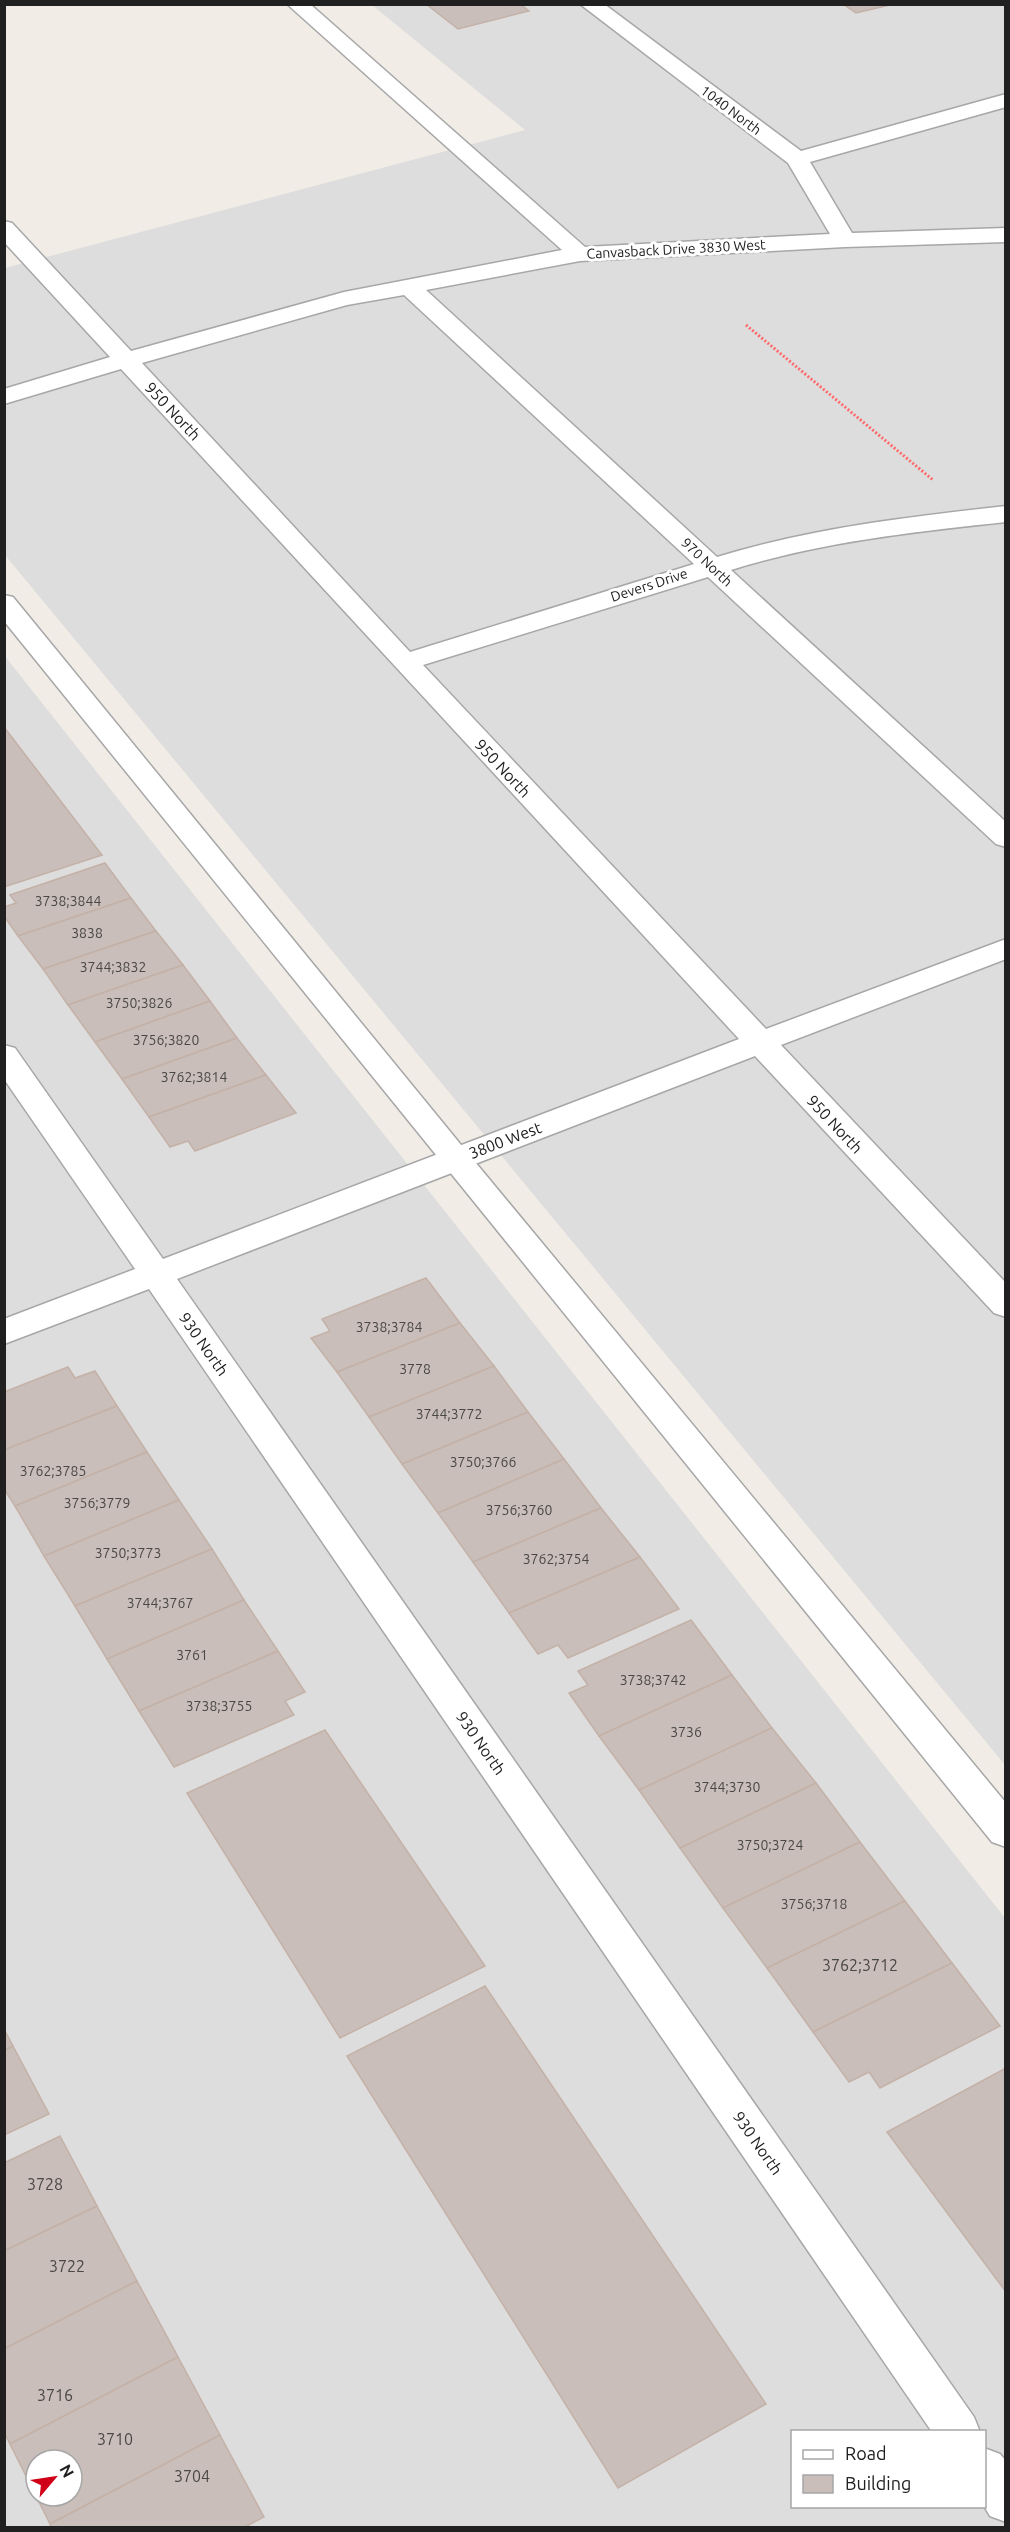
<svg xmlns="http://www.w3.org/2000/svg" width="1010" height="2532" font-family="Ubuntu,sans-serif">
	<rect width="100%" height="100%" fill="#f1ece6"/>
	<g fill="#dedddd" fill-rule="evenodd">
		<polygon points="372,5 1005,5 1005,1765 5,555 5,268 525,130"/>
		<path d="M4,655L1005,1918V2527H5ZM792,2432H984V2506H792ZM36,2460H72V2496H36Z"/>
	</g>
	<g fill="#c9beb9" stroke="#c4b1a7" stroke-width="1.5" fill-rule="evenodd">
		<polygon points="426,4 520,4 529,11 458,29"/>
		<polygon points="843,4 894,4 856,13"/>
		<polygon points="4,727 102,855 4,887"/>
		<polygon points="105,863 131,898 18,936 4,916 4,907 16,903 10,895"/>
		<polygon points="131,898 156,931 43,969 18,936"/>
		<polygon points="156,931 183,965 68,1005 43,969"/>
		<polygon points="183,965 210,1001 95,1042 68,1005"/>
		<polygon points="210,1001 237,1038 122,1079 95,1042"/>
		<polygon points="237,1038 266,1075 149,1117 122,1079"/>
		<polygon points="266,1075 296,1113 195,1151 188,1141 170,1147 149,1117"/>
		<polygon points="426,1278 460,1323 337,1372 311,1338 330,1331 322,1319"/>
		<polygon points="460,1323 494,1366 369,1417 337,1372"/>
		<polygon points="494,1366 528,1412 402,1464 369,1417"/>
		<polygon points="68,1367 75,1378 95,1371 117,1406 4,1450 4,1392"/>
		<polygon points="117,1406 147,1452 15,1506 4,1489 4,1450"/>
		<polygon points="528,1412 564,1459 438,1513 402,1464"/>
		<polygon points="147,1452 179,1500 44,1556 15,1506"/>
		<polygon points="564,1459 601,1508 473,1562 438,1513"/>
		<polygon points="179,1500 212,1549 75,1606 44,1556"/>
		<polygon points="601,1508 640,1557 509,1613 473,1562"/>
		<polygon points="212,1549 244,1600 107,1659 75,1606"/>
		<polygon points="640,1557 679,1609 568,1658 558,1645 538,1654 509,1613"/>
		<polygon points="244,1600 278,1651 139,1711 107,1659"/>
		<polygon points="691,1620 732,1675 599,1736 569,1693 588,1685 578,1671"/>
		<polygon points="278,1651 305,1692 285,1701 294,1715 174,1767 139,1711"/>
		<polygon points="732,1675 772,1728 639,1790 599,1736"/>
		<polygon points="772,1728 816,1783 680,1848 639,1790"/>
		<polygon points="325,1730 485,1966 340,2038 187,1793"/>
		<polygon points="816,1783 860,1842 723,1908 680,1848"/>
		<polygon points="860,1842 905,1901 767,1968 723,1908"/>
		<polygon points="905,1901 952,1963 813,2032 767,1968"/>
		<polygon points="952,1963 1000,2026 880,2088 869,2072 849,2082 813,2032"/>
		<polygon points="485,1986 766,2404 618,2488 347,2056"/>
		<polygon points="4,2029 13,2046 4,2051"/>
		<polygon points="13,2046 49,2114 4,2135 4,2051"/>
		<polygon points="1006,2068 1006,2292 887,2132"/>
		<polygon points="60,2136 97,2206 4,2251 4,2163"/>
		<polygon points="97,2206 137,2281 4,2349 4,2251"/>
		<polygon points="137,2281 178,2357 10,2444 4,2432 4,2349"/>
		<path d="M178,2357L220,2435L50,2524L10,2444ZM36,2460H72V2496H36Z"/>
		<polygon points="220,2435 264,2517 243,2528 51,2528 50,2524"/>
	</g>
	<g fill="none" stroke-linecap="round" stroke-linejoin="round">
		<defs>
			<polygon id="service" points="4,595 13,597 466,1151 1006,1803 1006,1847 992,1842 4,621"/>
			<g id="minor">
				<path d="M287,4H310L585,247L830,234L788,163L580,4H604L801,151L1006,94V107L810,162L852,233L1006,228V242L845,247L580,261L426,290L717,557C811,528 908,517 1006,506V522C913,532 820,542 731,570L1006,822V847L996,844L708,577L423,665L766,1029L1006,939V959L781,1045L1006,1283V1317L994,1313L755,1056L177,1279L974,2417L980,2432H932L149,1289L4,1344V1319L135,1269L4,1079V1045L15,1048L163,1259L739,1039L121,369L4,404V389L110,357L4,242V221L12,223L131,351L344,292L562,250ZM404,295L694,564L410,652L142,363L347,305Z"/>
				<polygon points="984,2448 1000,2454 1006,2461 1006,2522 990,2516 984,2506"/>
			</g>
		</defs>
		<use href="#service" stroke="#a7a7a7" stroke-width="3"/>
		<use href="#minor" stroke="#a7a7a7" stroke-width="3"/>
		<polyline stroke="#ff696b" stroke-width="3" stroke-dasharray="2 2" stroke-linecap="butt" points="746,325 933,480"/>
		<use href="#service" fill="#fff" fill-rule="evenodd"/>
		<use href="#minor" fill="#fff" fill-rule="evenodd"/>
	</g>
	<g text-anchor="middle" stroke-width="6" stroke-linejoin="round" paint-order="stroke">
		<g font-size="14" fill="#202020" stroke="#fff">
			<text transform="translate(731 110) rotate(37)" y="5">1040 North</text>
			<text transform="translate(676 249) rotate(-3)" y="5">Canvasback Drive 3830 West</text>
			<text transform="translate(707 562) rotate(43)" y="5">970 North</text>
			<text transform="translate(649 585) rotate(-18)" y="5">Devers Drive</text>
		</g>
		<g font-size="14" fill="#4a4846">
			<text x="68" y="906">3738;3844</text>
			<text x="87" y="938">3838</text>
			<text x="113" y="972">3744;3832</text>
			<text x="139" y="1008">3750;3826</text>
			<text x="166" y="1045">3756;3820</text>
			<text x="194" y="1082">3762;3814</text>
			<text x="389" y="1332">3738;3784</text>
			<text x="415" y="1374">3778</text>
			<text x="449" y="1419">3744;3772</text>
			<text x="483" y="1467">3750;3766</text>
			<text x="53" y="1476">3762;3785</text>
			<text x="97" y="1508">3756;3779</text>
			<text x="519" y="1515">3756;3760</text>
			<text x="128" y="1558">3750;3773</text>
			<text x="556" y="1564">3762;3754</text>
			<text x="160" y="1608">3744;3767</text>
			<text x="192" y="1660">3761</text>
			<text x="653" y="1685">3738;3742</text>
			<text x="219" y="1711">3738;3755</text>
			<text x="686" y="1737">3736</text>
			<text x="727" y="1792">3744;3730</text>
			<text x="770" y="1850">3750;3724</text>
			<text x="814" y="1909">3756;3718</text>
		</g>
		<g font-size="16" fill="#202020" stroke="#fff">
			<text transform="translate(173 411) rotate(47)" y="6">950 North</text>
			<text transform="translate(503 768) rotate(47)" y="6">950 North</text>
			<text transform="translate(835 1124) rotate(47)" y="6">950 North</text>
			<text transform="translate(505 1140) rotate(-21)" y="6">3800 West</text>
			<text transform="translate(204 1344) rotate(55)" y="6">930 North</text>
			<text transform="translate(481 1743) rotate(55)" y="6">930 North</text>
			<text transform="translate(758 2143) rotate(55)" y="6">930 North</text>
		</g>
		<g font-size="16" fill="#4a4846">
			<text x="860" y="1971">3762;3712</text>
			<text x="45" y="2190">3728</text>
			<text x="67" y="2272">3722</text>
			<text x="55" y="2401">3716</text>
			<text x="115" y="2445">3710</text>
			<text x="192" y="2482">3704</text>
		</g>
	</g>
	<rect width="1010" height="2532" fill="none" stroke="#202020" stroke-width="12"/>
	<rect x="791" y="2430" width="195" height="78" fill="#ffffff" stroke="#a6a6a6" stroke-width="1.5"/>
	<rect x="803" y="2450" width="30" height="9" fill="#ffffff" stroke="#a6a6a6" stroke-width="1.5"/>
	<text x="845" y="2460" font-size="18" fill="#202020">Road</text>
	<rect x="803" y="2475" width="30" height="18" fill="#c9beb9" stroke="#a6a6a6" stroke-width="1.5"/>
	<text x="845" y="2490" font-size="18" fill="#202020">Building</text>
	<g transform="translate(54 2478) rotate(61)"><circle r="28" fill="#ffffff" stroke="#a6a6a6" stroke-width="1.5"/>
	<path d="M0-4.5L10 22L0 15L-10 22Z" fill="#d00018"/>
	<text y="-9" font-size="16" font-weight="bold" text-anchor="middle" fill="#202020">N</text>
	</g>
</svg>
